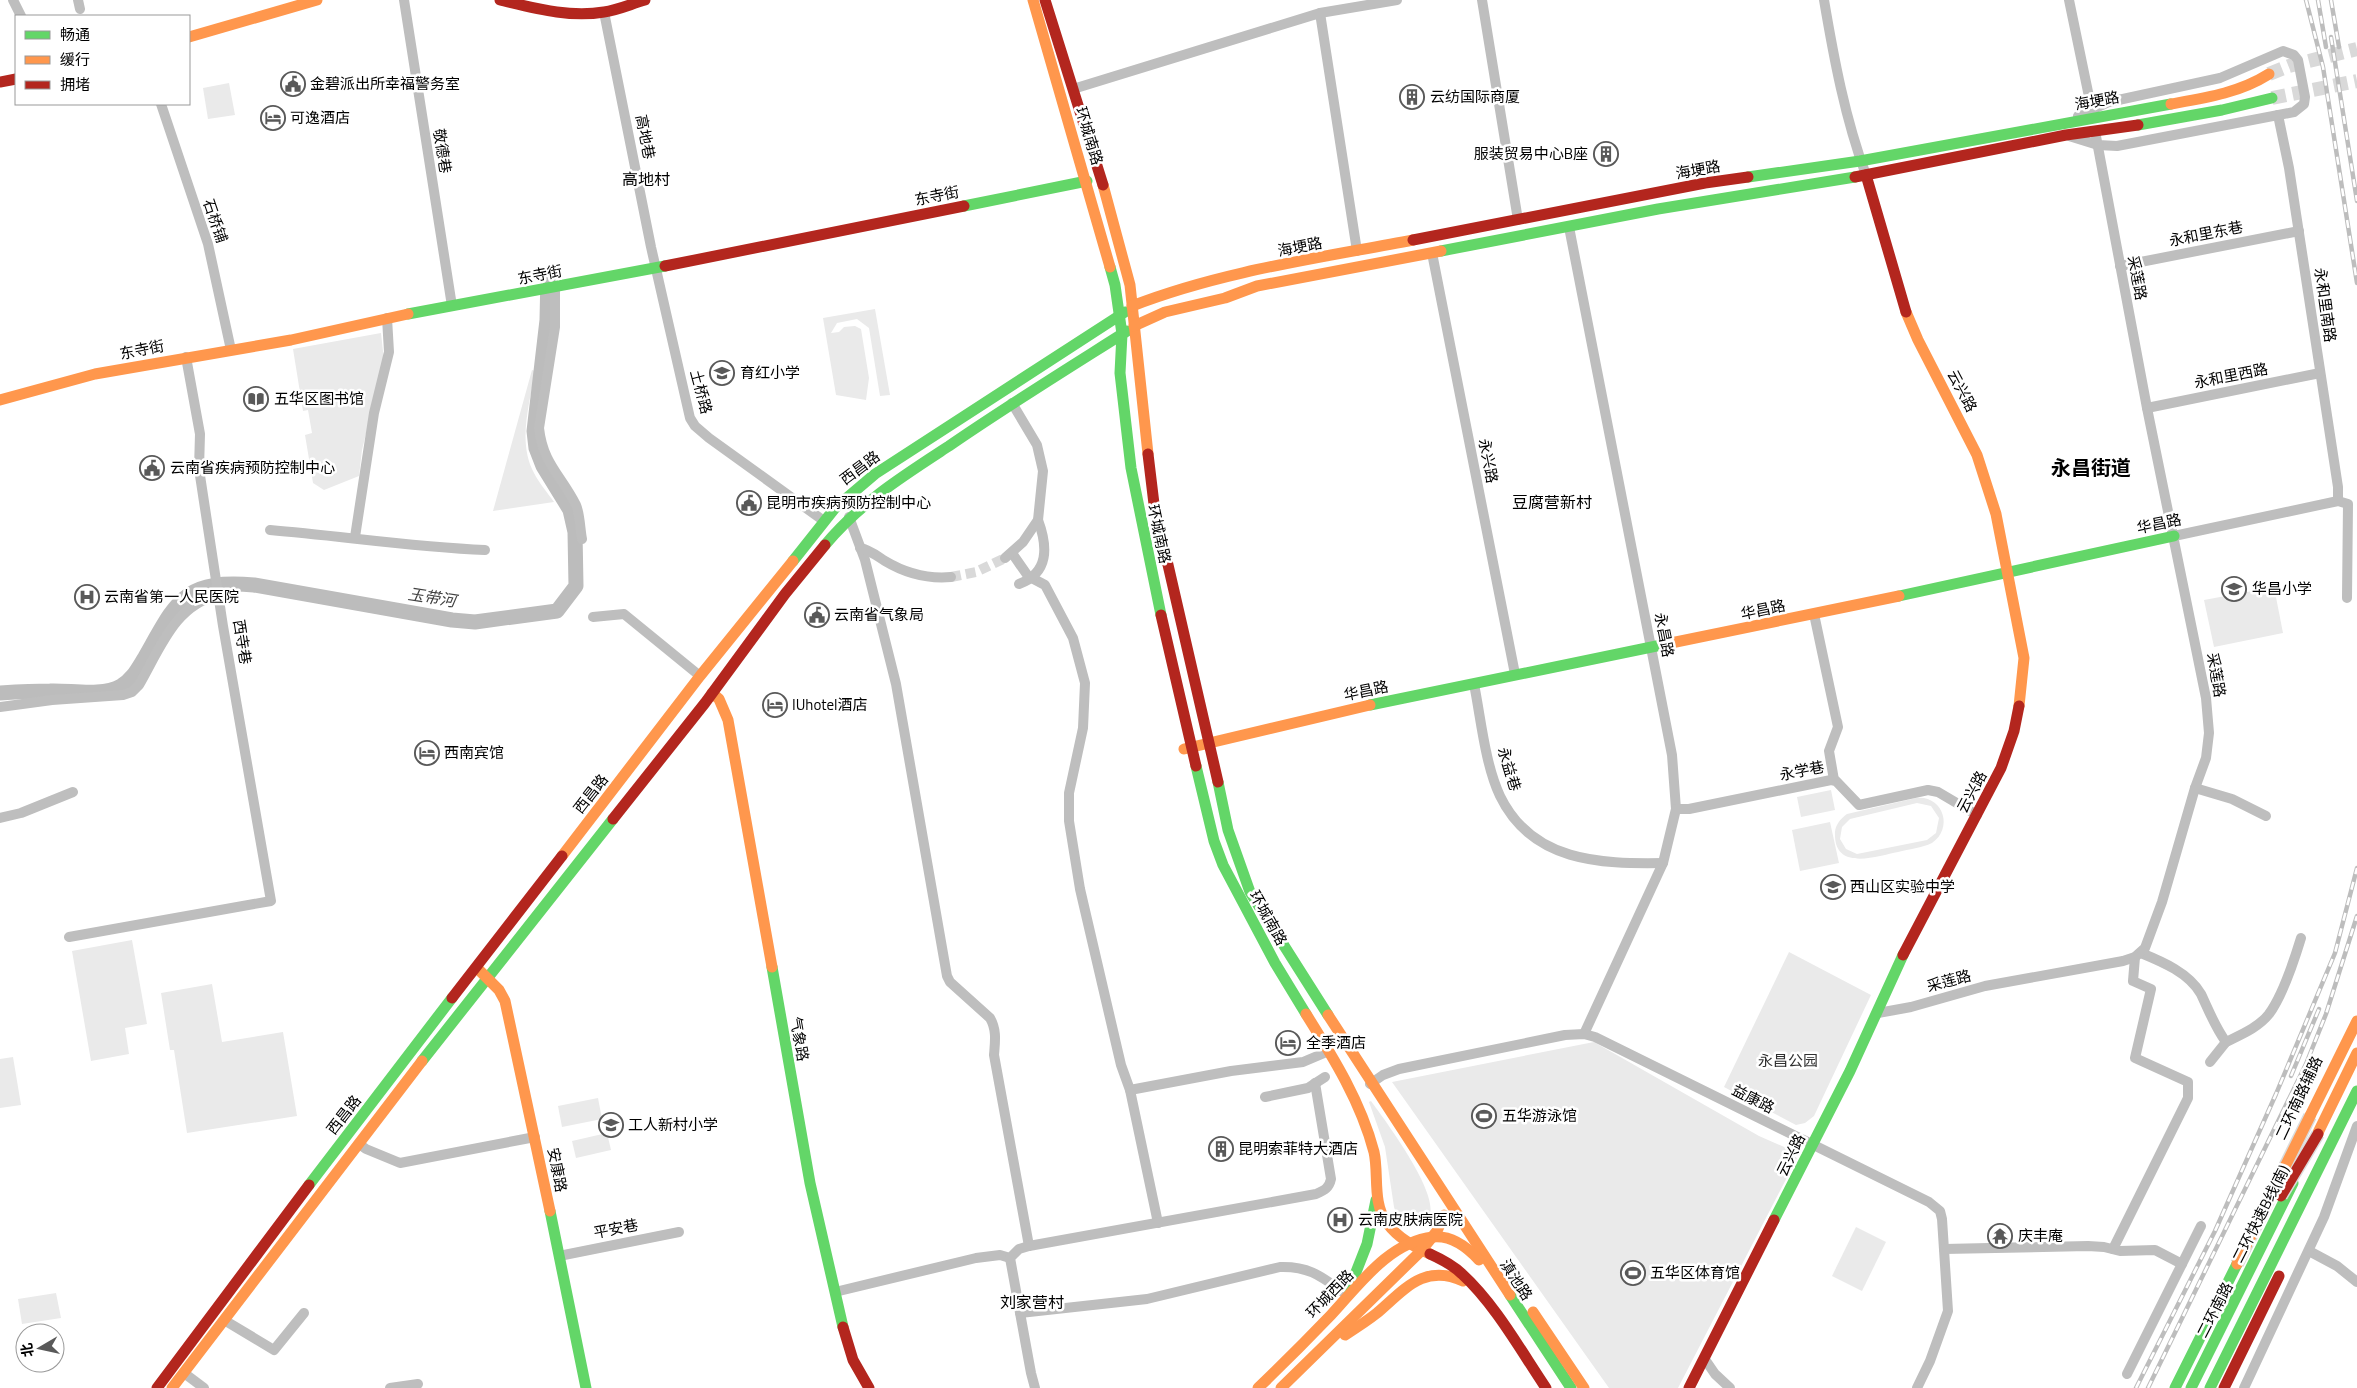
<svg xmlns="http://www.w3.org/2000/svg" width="2357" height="1388" font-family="'Titillium Web','Noto Sans SC',sans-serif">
	<rect width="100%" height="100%" fill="#fff"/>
	<g fill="#eaeaea" fill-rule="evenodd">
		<polygon points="229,83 235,115 208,119 203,88"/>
		<polygon points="875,309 890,395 880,396 869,328 857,319 837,323 831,333 839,332 844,327 855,326 861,329 869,378 866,400 836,395 823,318"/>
		<polygon points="381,333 384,360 362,450 359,476 324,490 313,483 305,435 312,433 308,410 303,411 293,349"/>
		<path d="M532,370L535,371C530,403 517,442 534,473C539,483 547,492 554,502L493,511Z"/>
		<polygon points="2274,587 2283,633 2214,647 2204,600"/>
		<polygon points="1831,790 1835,810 1801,817 1797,797"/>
		<path d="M1916,798C1943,795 1954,828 1932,843C1922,848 1909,849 1898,852C1878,856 1836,871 1835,836C1834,826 1840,819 1847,814ZM1917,803L1931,806L1939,818L1936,833L1927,840L1857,854L1846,849L1840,839L1842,827L1850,819Z"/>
		<polygon points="1830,822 1839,863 1800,871 1792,830"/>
		<polygon points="132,940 147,1024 125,1028 129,1054 91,1061 72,951"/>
		<polygon points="1789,952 1871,995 1814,1116 1805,1123 1796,1125 1724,1087"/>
		<polygon points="212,984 222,1042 283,1032 297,1116 187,1133 174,1050 170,1050 161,993"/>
		<polygon points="1594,1042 1759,1136 1791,1150 1789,1153 1797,1158 1678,1388 1609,1388 1392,1082"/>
		<polygon points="13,1057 21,1105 0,1108 0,1059"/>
		<polygon points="598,1098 602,1119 562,1127 558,1106"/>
		<path d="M1371,1101C1382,1117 1471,1231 1409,1226L1397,1216L1394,1207L1385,1147L1369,1102Z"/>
		<polygon points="607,1133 611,1150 576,1158 572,1141"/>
		<polygon points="1856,1227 1886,1242 1862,1291 1832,1276"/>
		<polygon points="56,1293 61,1318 22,1324 18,1299"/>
	</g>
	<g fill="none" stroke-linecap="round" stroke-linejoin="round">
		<path stroke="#bcbcbc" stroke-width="15" d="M0,693C16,692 33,691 50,691C71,690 101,697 121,686C133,679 138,668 145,657C177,601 183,579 254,585L452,620L475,622L557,611L576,586L575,532L570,510L543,466L536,448L534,431L547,320L548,275"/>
		<polyline stroke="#d9d9d9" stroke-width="10" stroke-dasharray="10 5" stroke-linecap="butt" points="951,577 976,572 1005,558"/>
		<g stroke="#d9d9d9" stroke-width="14" stroke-dasharray="14 7" stroke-linecap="butt">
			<polyline points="2269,74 2289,66 2357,49"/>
			<polyline points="2272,98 2357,81"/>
		</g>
		<g stroke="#bebebe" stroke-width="10">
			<polyline points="13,0 21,16"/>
			<polyline points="78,0 80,9"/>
			<polyline points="404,0 452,306"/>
			<polyline points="1482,0 1518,220"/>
			<path d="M1824,0C1834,59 1845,118 1866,175"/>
			<polyline points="2069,0 2093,116"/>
			<polyline points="604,12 651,247 690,418 695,426 709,438 824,521"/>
			<polyline points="1320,13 1357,251"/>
			<polyline points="1073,89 1320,13 1397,0"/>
			<polyline points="161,104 208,244 231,350"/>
			<polyline points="2278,115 2289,168 2338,487 2338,501"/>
			<polyline points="2069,136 2098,145 2117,146 2294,112 2304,104 2305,97 2298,60 2294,55 2283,51 2220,78 2109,102 2078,116"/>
			<polyline points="1569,227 1672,755 1676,809 1663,863 1584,1034"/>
			<polyline points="1432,253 1515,674"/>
			<polyline points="2120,266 2299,231"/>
			<path d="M555,287V327L539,428C543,464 561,475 576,505C580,514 580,529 582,539"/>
			<polyline points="2147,408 2320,373"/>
			<path d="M849,517L865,560L896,684L947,976L950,982L990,1018C997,1030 995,1042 994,1055L1029,1246"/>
			<path d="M270,530C342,536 413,547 485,550"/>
			<polyline points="2174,536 2338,501 2348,504 2347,598"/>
			<polyline points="355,537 374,413 389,352 387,318"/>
			<path d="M860,548C870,550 877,556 885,561C905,573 928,579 951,577"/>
			<polyline points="1012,553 1028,576 1045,585 1073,638 1085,683 1083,728 1069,793 1069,821 1080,889 1121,1065 1130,1090 1158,1223"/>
			<polyline points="1005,558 1023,542 1038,520 1043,471 1037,445 1012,403"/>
			<polyline points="1814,614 1838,727 1829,751 1834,780"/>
			<polyline points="593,617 624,614 700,676"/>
			<path d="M1474,684C1481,719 1485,764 1500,796C1532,862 1600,864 1663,863"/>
			<path d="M0,707L52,700L123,695L132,692L139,685C160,649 175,604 219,595"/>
			<polyline points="2195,788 2232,799 2266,816"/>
			<polyline points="1676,809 1689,809 1831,780 1836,781 1859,805 1928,790 1938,792 1977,815"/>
			<polyline points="0,818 21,813 73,792"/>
			<polyline points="69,937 271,901 223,626 199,469 200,434 186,357"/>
			<path d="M2141,953C2163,962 2189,973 2201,994C2209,1011 2215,1027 2226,1042C2240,1035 2258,1028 2269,1014C2283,995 2294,961 2301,938"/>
			<polyline points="1878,1013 1911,1007 1985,986 2123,961 2135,957 2145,948 2162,902 2195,788 2206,758 2209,733 2206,698 2147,408 2095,131"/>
			<polyline points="2210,1062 2226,1042"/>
			<polyline points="1370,1084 1383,1075 1399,1069 1565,1035 1584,1034 1595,1037 1929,1202 1940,1211 1942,1219 1948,1311 1930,1361 1917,1388"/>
			<polyline points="1130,1090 1231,1071 1303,1062 1329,1051"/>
			<polyline points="1265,1097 1308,1088 1325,1077"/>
			<polyline points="359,1144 366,1149 400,1163 535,1137"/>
			<polyline points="1944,1249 2088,1246 2104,1247 2120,1251 2155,1250 2182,1264"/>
			<polyline points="2113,1249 2188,1098 2188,1082 2135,1058 2151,989 2133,981 2135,957"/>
			<polyline points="2309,1251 2337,1266 2357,1282"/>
			<polyline points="559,1256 679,1232"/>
			<polyline points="835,1292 976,1258 1000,1255 1010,1258"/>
			<path d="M1020,1313L1147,1299L1280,1267C1311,1266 1323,1278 1347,1295"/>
			<polyline points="224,1320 274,1350 304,1313"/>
			<polyline points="1704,1358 1715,1374 1730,1388"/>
			<polyline points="184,1373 204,1388"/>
			<polyline points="2127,1374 2201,1226"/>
			<polyline points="390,1388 418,1384"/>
			<path d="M1035,1388L1031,1373L1010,1258L1019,1249L1029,1246L1316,1194C1325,1190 1329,1188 1331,1179L1315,1083"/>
			<polyline points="2244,1388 2324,1217 2357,1126"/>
		</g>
		<g stroke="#63d668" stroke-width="11">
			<polyline points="2138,125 2222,110 2272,98"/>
			<polyline points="1748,177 1860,161 2171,104"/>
			<polyline points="964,206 1087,181"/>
			<polyline points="1441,251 1658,209 1855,177"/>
			<polyline points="1110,267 1115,285 1122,334 1120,373 1131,468 1161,615"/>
			<polyline points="408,314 665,266"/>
			<path d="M825,545C861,502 903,476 949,446C1007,406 1067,369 1127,331"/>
			<polyline points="793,561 835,508 875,474 1125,312"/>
			<polyline points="1899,596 2174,536"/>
			<polyline points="1370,705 1671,643"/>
			<polyline points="1196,766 1214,841 1223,865 1275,963 1306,1014"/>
			<polyline points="1218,782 1228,830 1250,892 1328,1015"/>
			<polyline points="772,967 810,1183 843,1327"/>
			<polyline points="422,1061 613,819"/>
			<polyline points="309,1185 452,998"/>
			<polyline points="550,1211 586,1388"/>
			<polyline points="1774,1220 1850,1071 1903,955"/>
			<polyline points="1349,1290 1367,1244 1376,1200"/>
			<polyline points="1510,1295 1571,1388"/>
			<polyline points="2175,1388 2237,1264"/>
			<polyline points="2191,1388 2293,1183"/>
			<polyline points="2210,1388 2357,1091"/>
		</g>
		<g stroke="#ff974d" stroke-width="11">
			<polyline points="1033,0 1110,267"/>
			<polyline points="189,37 317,0"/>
			<path d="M2171,104C2205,98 2239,93 2269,74"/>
			<polyline points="1103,185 1130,285 1148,454"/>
			<path d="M1132,306C1222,271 1319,258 1413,240"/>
			<polyline points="1906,312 1918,340 1977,455 1996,514 2024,658 2019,706"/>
			<polyline points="1134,326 1165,312 1225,298 1257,286 1441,251"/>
			<polyline points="0,400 95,374 291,340 408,314"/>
			<polyline points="1671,643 1899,596"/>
			<polyline points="712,693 719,699 728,720 772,967"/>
			<polyline points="1184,749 1370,705"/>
			<polyline points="562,856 700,676 793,561"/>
			<polyline points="479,970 499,990 505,1001 550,1211"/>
			<path d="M1306,1014C1333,1057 1361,1102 1374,1152C1379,1174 1372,1203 1387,1223C1398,1238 1413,1246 1430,1254"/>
			<polyline points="1328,1015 1510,1295"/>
			<polyline points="2303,1130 2357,1021"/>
			<polyline points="2311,1147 2357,1053"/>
			<polyline points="1533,1312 1584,1388"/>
			<path d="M1345,1335C1356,1328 1367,1321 1377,1313C1404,1290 1424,1263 1463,1281"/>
			<polyline points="172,1388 422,1061"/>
			<path d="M1258,1388C1283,1364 1307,1340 1331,1315C1359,1285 1389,1242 1433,1237C1452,1235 1467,1247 1479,1260"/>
			<polyline points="1281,1388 1421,1251 1437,1231 1444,1215"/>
		</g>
		<g stroke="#b3261e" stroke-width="11">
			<path d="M500,0C534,8 569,18 604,12C618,10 631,4 645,0"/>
			<polyline points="1045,0 1103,185"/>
			<polyline points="0,82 16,79"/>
			<polyline points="1866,175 1906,312"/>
			<polyline points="1855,177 2066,135 2138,125"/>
			<polyline points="1413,240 1705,183 1748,177"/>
			<polyline points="665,266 964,206"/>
			<polyline points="1148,454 1154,504 1218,782"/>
			<polyline points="1161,615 1196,766"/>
			<polyline points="613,819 705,703 785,594 825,545"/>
			<polyline points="1903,955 2001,768 2014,731 2019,706"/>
			<polyline points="452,998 562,856"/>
			<path d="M1430,1254C1441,1259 1453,1265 1462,1274C1495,1304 1521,1351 1546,1388"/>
			<polyline points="843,1327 853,1360 869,1388"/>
			<polyline points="157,1388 309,1185"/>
			<polyline points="1689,1388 1774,1220"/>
			<polyline points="2224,1388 2279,1276"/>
		</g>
		<defs>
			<g id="rail">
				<polyline points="2306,0 2323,67 2357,283"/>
				<polyline points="2318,0 2326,47"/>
				<polyline points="2331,0 2339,47"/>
				<polyline points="2331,37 2357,201"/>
				<polyline points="2291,1076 2319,1009"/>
				<polyline points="2136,1388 2215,1231 2276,1094 2335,953 2357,868"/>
				<polyline points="2148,1388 2306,1064 2326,1014 2357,916"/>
			</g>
		</defs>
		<use href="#rail" stroke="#bdbdbd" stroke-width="4.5"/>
		<use href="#rail" stroke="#fff" stroke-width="2.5" stroke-dasharray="8" stroke-linecap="butt"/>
		<defs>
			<polyline id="slow-bridge" points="2237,1264 2310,1116"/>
			<polyline id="jam-bridge" points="2281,1196 2318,1134"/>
		</defs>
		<use href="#slow-bridge" stroke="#dbdbdb" stroke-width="14" stroke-linecap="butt"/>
		<use href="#jam-bridge" stroke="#dbdbdb" stroke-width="14" stroke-linecap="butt"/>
		<path stroke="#bebebe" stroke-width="10" d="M1019,584C1049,573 1048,547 1038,520"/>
		<use href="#slow-bridge" stroke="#ff974d" stroke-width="11"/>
		<use href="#jam-bridge" stroke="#b3261e" stroke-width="11"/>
	</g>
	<defs>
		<symbol id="civic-ring" viewBox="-11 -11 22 22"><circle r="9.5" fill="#fff" stroke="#595959" stroke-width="1.5"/><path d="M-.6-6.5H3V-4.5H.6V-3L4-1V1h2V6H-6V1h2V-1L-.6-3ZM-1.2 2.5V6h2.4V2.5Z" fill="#595959"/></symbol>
		<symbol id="building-ring" viewBox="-11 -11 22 22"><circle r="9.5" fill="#fff" stroke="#595959" stroke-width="1.5"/><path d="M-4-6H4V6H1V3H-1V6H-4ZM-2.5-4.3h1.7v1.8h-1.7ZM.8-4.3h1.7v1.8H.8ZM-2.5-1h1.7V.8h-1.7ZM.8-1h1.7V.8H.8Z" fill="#595959"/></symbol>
		<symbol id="hotel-ring" viewBox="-11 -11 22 22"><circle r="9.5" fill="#fff" stroke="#595959" stroke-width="1.5"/><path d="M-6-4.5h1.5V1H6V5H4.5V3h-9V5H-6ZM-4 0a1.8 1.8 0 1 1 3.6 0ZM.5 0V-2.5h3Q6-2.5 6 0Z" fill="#595959"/></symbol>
		<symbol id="school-ring" viewBox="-11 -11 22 22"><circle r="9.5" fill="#fff" stroke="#595959" stroke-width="1.5"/><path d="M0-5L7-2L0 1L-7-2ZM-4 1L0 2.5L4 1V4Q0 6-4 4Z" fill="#595959"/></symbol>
		<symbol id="library-ring" viewBox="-11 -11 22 22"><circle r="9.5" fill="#fff" stroke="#595959" stroke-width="1.5"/><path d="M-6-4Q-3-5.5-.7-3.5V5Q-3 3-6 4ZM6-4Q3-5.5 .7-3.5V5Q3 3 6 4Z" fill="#595959"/></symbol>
		<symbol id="hospital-ring" viewBox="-11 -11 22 22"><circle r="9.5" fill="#fff" stroke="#595959" stroke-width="1.5"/><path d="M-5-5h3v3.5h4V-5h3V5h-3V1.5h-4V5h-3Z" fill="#595959"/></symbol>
		<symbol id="stadium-ring" viewBox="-11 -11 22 22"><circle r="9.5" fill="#fff" stroke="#595959" stroke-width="1.5"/><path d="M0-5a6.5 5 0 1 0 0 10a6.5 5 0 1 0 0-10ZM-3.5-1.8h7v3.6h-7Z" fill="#595959"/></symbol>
		<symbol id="temple-ring" viewBox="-11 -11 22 22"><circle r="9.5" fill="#fff" stroke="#595959" stroke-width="1.5"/><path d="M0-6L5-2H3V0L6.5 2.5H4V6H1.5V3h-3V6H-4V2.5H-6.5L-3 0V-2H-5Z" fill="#595959"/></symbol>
	</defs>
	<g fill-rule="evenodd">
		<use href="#civic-ring" x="279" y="70" width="28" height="28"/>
		<use href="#building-ring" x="1398" y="83" width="28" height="28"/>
		<use href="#hotel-ring" x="259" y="104" width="28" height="28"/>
		<use href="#building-ring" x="1592" y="140" width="28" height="28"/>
		<use href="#school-ring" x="708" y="359" width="28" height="28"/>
		<use href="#library-ring" x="242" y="385" width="28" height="28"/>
		<use href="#civic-ring" x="138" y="454" width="28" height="28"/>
		<use href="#civic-ring" x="735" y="489" width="28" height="28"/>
		<use href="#school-ring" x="2220" y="575" width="28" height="28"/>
		<use href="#hospital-ring" x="73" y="583" width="28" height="28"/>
		<use href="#civic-ring" x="803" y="601" width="28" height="28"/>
		<use href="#hotel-ring" x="761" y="691" width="28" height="28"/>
		<use href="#hotel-ring" x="413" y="739" width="28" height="28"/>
		<use href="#school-ring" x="1819" y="873" width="28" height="28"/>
		<use href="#hotel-ring" x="1274" y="1029" width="28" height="28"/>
		<use href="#stadium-ring" x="1470" y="1102" width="28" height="28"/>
		<use href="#school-ring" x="597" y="1111" width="28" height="28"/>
		<use href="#building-ring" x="1207" y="1135" width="28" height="28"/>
		<use href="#hospital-ring" x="1326" y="1206" width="28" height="28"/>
		<use href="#temple-ring" x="1986" y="1222" width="28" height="28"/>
		<use href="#stadium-ring" x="1619" y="1259" width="28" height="28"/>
	</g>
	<g text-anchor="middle" stroke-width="5" stroke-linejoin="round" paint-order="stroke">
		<g font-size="15" fill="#000" stroke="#fff" text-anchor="start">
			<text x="310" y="89">金碧派出所幸福警务室</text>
			<text x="1430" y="102">云纺国际商厦</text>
			<text x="290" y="123">可逸酒店</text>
			<text x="1588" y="159" text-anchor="end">服装贸易中心B座</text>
			<text x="740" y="378">育红小学</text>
			<text x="274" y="404">五华区图书馆</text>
			<text x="170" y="473">云南省疾病预防控制中心</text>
			<text x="766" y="508">昆明市疾病预防控制中心</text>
			<text x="2252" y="594">华昌小学</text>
			<text x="104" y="602">云南省第一人民医院</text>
			<text x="834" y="620">云南省气象局</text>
			<text x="792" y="710">IUhotel酒店</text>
			<text x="444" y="758">西南宾馆</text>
			<text x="1850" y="892">西山区实验中学</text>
			<text x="1306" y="1048">全季酒店</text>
			<text x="1502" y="1121">五华游泳馆</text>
			<text x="628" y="1130">工人新村小学</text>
			<text x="1238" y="1154">昆明索菲特大酒店</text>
			<text x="1358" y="1225">云南皮肤病医院</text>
			<text x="2018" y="1241">庆丰庵</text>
			<text x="1650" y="1278">五华区体育馆</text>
		</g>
		<g font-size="15" fill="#000" stroke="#fff">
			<text transform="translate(2097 101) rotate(-10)" y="5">海埂路</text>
			<text transform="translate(1089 136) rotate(73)" y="5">环城南路</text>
			<text transform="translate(645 137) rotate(79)" y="5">高地巷</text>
			<text transform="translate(442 151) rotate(81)" y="5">敬德巷</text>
			<text transform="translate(1698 170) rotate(-10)" y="5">海埂路</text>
			<text transform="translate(937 196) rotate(-11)" y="5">东寺街</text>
			<text transform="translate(215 221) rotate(71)" y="5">石桥铺</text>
			<text transform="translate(2206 234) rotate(-11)" y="5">永和里东巷</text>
			<text transform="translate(1300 247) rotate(-11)" y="5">海埂路</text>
			<text transform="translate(540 275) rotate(-11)" y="5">东寺街</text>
			<text transform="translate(2137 278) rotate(79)" y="5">采莲路</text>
			<text transform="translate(2325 305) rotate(82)" y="5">永和里南路</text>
			<text transform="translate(142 350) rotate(-11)" y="5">东寺街</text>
			<text transform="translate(2231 376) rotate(-11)" y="5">永和里西路</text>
			<text transform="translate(1962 391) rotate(62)" y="5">云兴路</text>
			<text transform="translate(701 392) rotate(75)" y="5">土桥路</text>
			<text transform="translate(1488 461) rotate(79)" y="5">永兴路</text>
			<text transform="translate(860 468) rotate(-37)" y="5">西昌路</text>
			<text transform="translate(2159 524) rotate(-12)" y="5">华昌路</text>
			<text transform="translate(1159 534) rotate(78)" y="5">环城南路</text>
			<text transform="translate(1763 610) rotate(-12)" y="5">华昌路</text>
			<text transform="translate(1664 635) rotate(79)" y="5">永昌路</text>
			<text transform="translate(242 642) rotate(81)" y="5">西寺巷</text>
			<text transform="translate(2216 675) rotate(80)" y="5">采莲路</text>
			<text transform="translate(1366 691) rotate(-12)" y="5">华昌路</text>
			<text transform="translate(1509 769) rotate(73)" y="5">永益巷</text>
			<text transform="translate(1802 771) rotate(-11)" y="5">永学巷</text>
			<text transform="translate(1972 792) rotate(-62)" y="5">云兴路</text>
			<text transform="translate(591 794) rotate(-52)" y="5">西昌路</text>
			<text transform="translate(1268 918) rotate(61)" y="5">环城南路</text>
			<text transform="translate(1949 981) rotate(-15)" y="5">采莲路</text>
			<text transform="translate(799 1039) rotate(80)" y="5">气象路</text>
			<text transform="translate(2299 1098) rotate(-65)" y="5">二环南路辅路</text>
			<text transform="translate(1753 1099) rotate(27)" y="5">益康路</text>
			<text transform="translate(344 1115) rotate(-52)" y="5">西昌路</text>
			<text transform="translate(1791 1155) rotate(-64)" y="5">云兴路</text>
			<text transform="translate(557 1170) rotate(79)" y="5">安康路</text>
			<text transform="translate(2261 1214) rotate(-63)" y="5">二环快速B线(南)</text>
			<text transform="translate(616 1229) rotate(-11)" y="5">平安巷</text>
			<text transform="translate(1516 1280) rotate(57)" y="5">滇池路</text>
			<text transform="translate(1330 1294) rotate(-46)" y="5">环城西路</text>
			<text transform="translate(2215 1310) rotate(-63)" y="5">二环南路</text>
		</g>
		<g font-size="15" fill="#303030" stroke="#fff">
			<text x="1788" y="1066">永昌公园</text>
		</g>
		<g font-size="16" fill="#000" stroke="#fff">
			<text x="646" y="185">高地村</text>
			<text x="1552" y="508">豆腐营新村</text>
			<text x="1032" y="1308">刘家营村</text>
		</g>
		<g font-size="16" font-style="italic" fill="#414141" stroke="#fff">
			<text transform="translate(432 597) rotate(9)" y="6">玉带河</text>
		</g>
		<g font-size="20" font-weight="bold" fill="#000" stroke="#fff">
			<text x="2091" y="475">永昌街道</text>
		</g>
	</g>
	<rect x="15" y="15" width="175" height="90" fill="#ffffff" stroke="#999999"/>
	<rect x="25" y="31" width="25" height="8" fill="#63d668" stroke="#999999"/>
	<text x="60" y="40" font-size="15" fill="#000000">畅通</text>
	<rect x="25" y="56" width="25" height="8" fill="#ff974d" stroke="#999999"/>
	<text x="60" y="65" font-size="15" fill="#000000">缓行</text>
	<rect x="25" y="81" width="25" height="8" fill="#b3261e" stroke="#999999"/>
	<text x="60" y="90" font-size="15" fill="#000000">拥堵</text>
	<g transform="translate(40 1348) rotate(261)"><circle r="24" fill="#ffffff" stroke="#999999"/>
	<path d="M0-4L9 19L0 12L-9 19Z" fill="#595959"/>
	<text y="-8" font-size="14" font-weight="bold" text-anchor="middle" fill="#000000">北</text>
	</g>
</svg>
